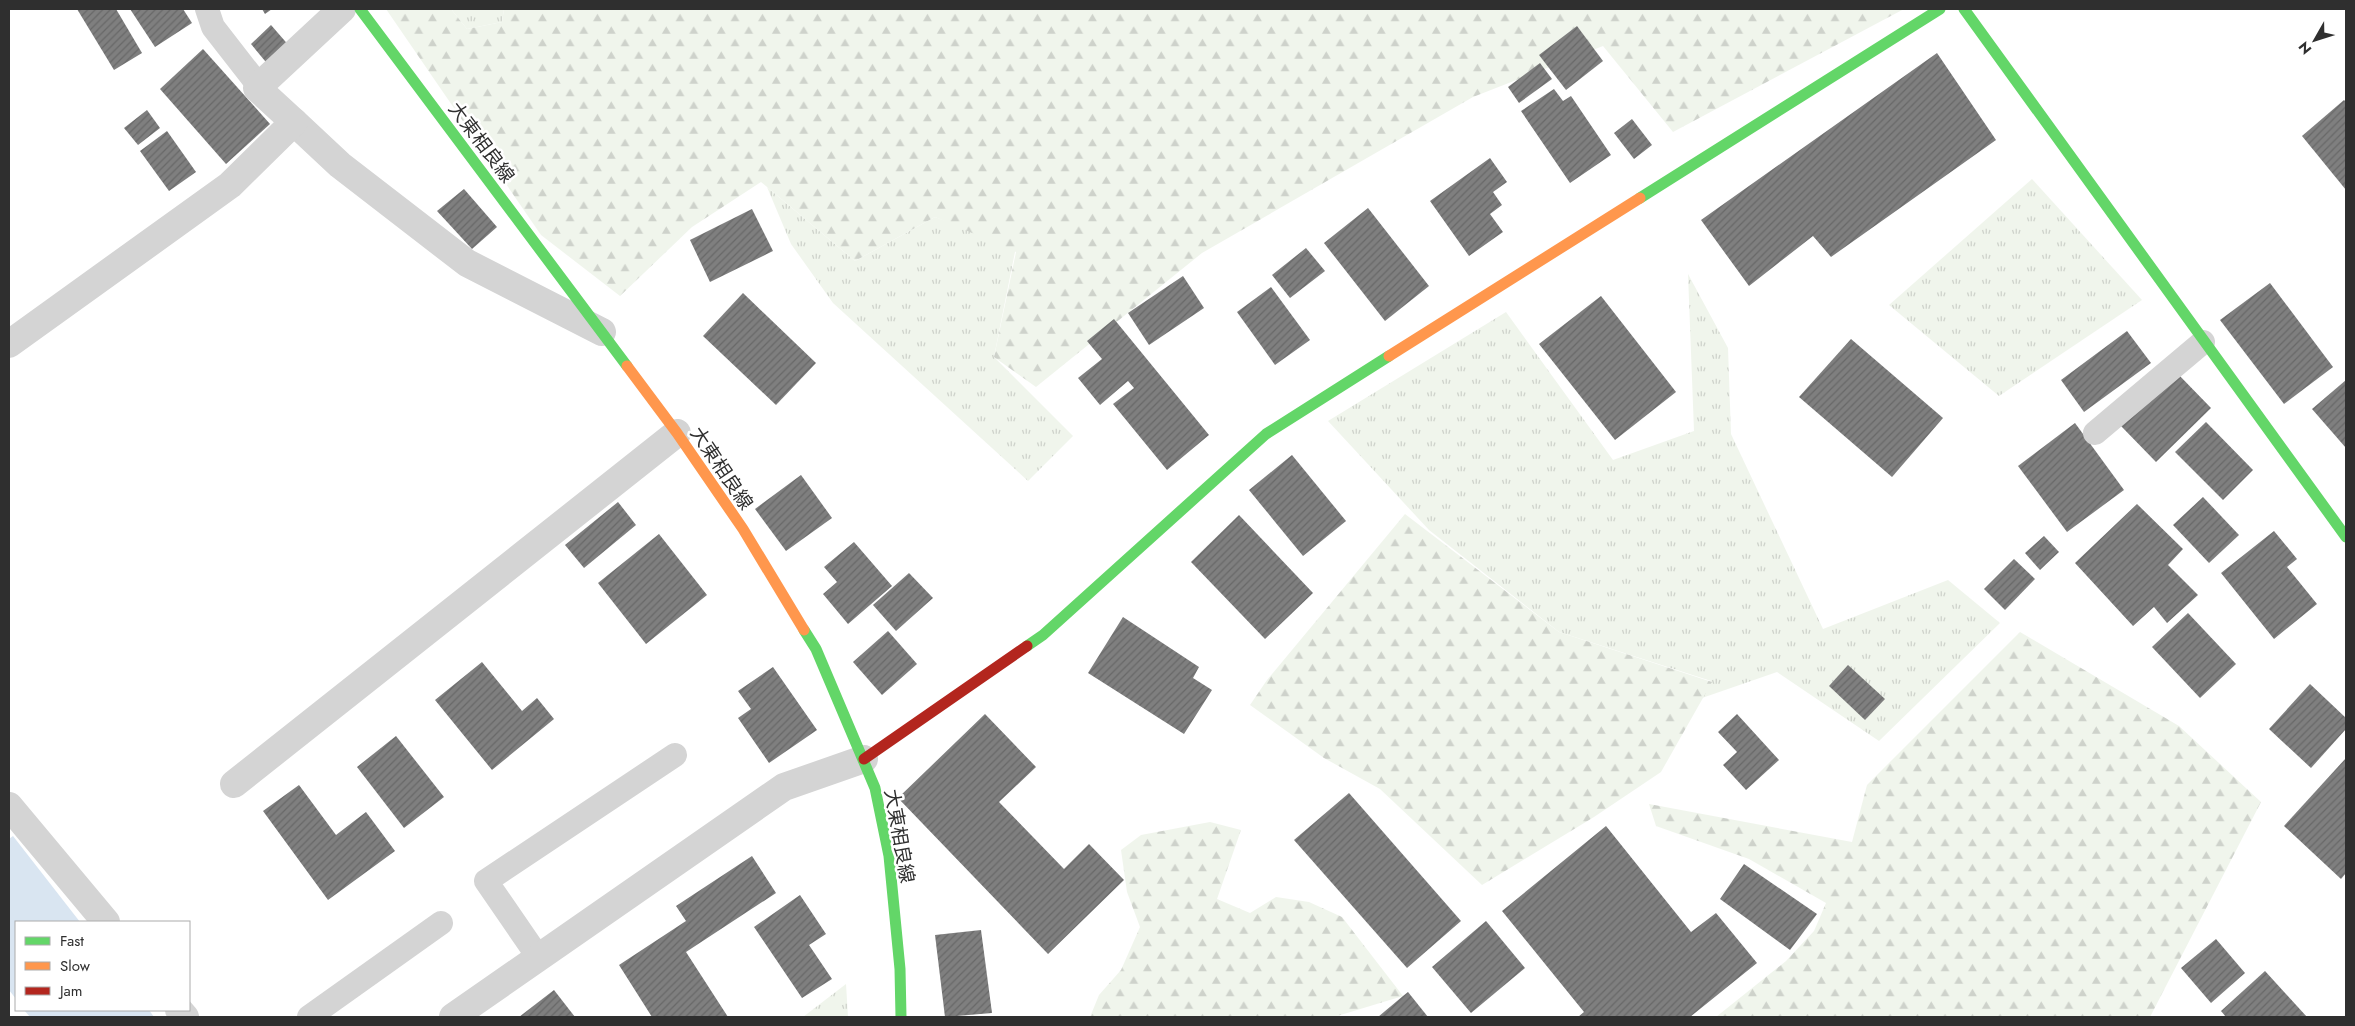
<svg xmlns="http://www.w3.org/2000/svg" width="2355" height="1026" font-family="Jost,'Noto Sans JP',sans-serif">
	<defs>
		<pattern id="grass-tufts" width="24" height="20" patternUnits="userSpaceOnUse" patternTransform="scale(1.25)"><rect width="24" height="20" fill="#f0f5ec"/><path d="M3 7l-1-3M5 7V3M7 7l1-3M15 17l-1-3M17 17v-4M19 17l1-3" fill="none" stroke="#ced2cb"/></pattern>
		<pattern id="forest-firs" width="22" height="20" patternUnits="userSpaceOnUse" patternTransform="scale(1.25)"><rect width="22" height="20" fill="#f0f5ec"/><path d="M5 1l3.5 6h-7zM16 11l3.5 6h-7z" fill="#ced2cb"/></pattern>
		<pattern id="building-hatch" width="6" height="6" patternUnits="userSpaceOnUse" patternTransform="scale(1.25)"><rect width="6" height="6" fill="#7f7f7f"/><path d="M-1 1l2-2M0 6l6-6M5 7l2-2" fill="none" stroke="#686868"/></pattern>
	</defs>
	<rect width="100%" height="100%" fill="#fff"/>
	<g fill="url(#grass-tufts)">
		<polygon points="451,9 504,9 502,22 467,29"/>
		<polygon points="2032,179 2142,300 1999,396 1889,305"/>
		<polygon points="767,187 855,261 935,217 1016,247 994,357 1073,436 1028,481 833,303 791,244"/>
		<polygon points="1688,274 1728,348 1731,434 1823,629 1948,580 2000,623 1879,741 1777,672 1702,698 1711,681 1559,632 1429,530 1328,421 1506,312 1613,460 1694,431"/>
		<polygon points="846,984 848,1017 803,1017"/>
	</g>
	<g fill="url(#forest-firs)">
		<polygon points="386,9 451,9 467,29 502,22 504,9 1904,9 1673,132 1603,46 1473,97 1202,253 1036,387 994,357 1016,252 935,217 855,261 761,182 692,227 620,296 541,235"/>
		<polygon points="1405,514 1559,632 1712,682 1661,772 1594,817 1482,885 1380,789 1324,758 1250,705 1267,680"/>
		<polygon points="2020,632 2179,726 2261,802 2150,1017 1716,1017 1786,961 1814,931 1826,903 1749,859 1656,826 1649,804 1852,842 1867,785"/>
		<polygon points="1210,822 1241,830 1217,899 1250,913 1276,897 1309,902 1342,917 1403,996 1334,1017 1090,1017 1099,995 1121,970 1140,927 1127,892 1121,850 1141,835"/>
	</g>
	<g fill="#d9e5f1">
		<polygon points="13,836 80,922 16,922 16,999 9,990 9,839"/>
		<polygon points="24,1010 149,1010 154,1017 30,1017"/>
	</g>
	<g fill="url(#building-hatch)">
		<polygon points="77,9 116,9 142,53 114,70"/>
		<polygon points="130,9 183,9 192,23 155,47"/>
		<polygon points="262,9 272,9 265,14"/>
		<polygon points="271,25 291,48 270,67 251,44"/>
		<polygon points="1577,26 1603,61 1566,90 1539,55"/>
		<polygon points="203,49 270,124 226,164 160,89"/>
		<polygon points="1937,53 1996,140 1831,257 1813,236 1749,286 1701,220"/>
		<polygon points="1540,63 1552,79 1519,103 1508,87"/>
		<polygon points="1554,89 1563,101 1571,96 1611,155 1570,183 1521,111"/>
		<polygon points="2344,100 2346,102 2346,190 2302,136"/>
		<polygon points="147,110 160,128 138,145 124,128"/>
		<polygon points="1632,119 1652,145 1634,159 1614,133"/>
		<polygon points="167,131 196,172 169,191 140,151"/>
		<polygon points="1490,158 1507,182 1493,192 1502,205 1490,214 1503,232 1469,256 1430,201"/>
		<polygon points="464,189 497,227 472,249 437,211"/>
		<polygon points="1368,208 1429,286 1385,321 1324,243"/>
		<polygon points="752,209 773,251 710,282 690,240"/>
		<polygon points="1306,248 1325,271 1290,298 1272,275"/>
		<polygon points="1183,276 1204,308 1149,345 1128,313"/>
		<polygon points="2270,283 2333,367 2284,404 2220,320"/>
		<polygon points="1271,287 1310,340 1275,365 1237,312"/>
		<polygon points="743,293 816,363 776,405 703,336"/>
		<polygon points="1601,296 1676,392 1615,440 1539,344"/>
		<polygon points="1114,319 1209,435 1167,470 1113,404 1134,388 1128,381 1100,405 1078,378 1102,359 1087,341"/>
		<polygon points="2127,331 2151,363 2084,412 2061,380"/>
		<polygon points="1851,339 1943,418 1892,477 1799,397"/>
		<polygon points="2176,372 2211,408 2156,462 2121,426"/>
		<polygon points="2346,380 2346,448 2312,409"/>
		<polygon points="2206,422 2253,470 2223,500 2175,452"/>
		<polygon points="2075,423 2124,490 2067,532 2018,466"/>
		<polygon points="1292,455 1346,521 1303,556 1249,490"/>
		<polygon points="801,475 832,518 786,551 755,509"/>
		<polygon points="2203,497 2239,535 2209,563 2173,525"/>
		<polygon points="618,502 636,525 584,568 565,545"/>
		<polygon points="2137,504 2183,549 2168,565 2198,595 2167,623 2154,607 2133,626 2075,563"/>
		<polygon points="1239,515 1313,593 1265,639 1191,562"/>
		<polygon points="2274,531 2297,559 2287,567 2317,604 2274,639 2221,573"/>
		<polygon points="659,534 707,595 646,644 598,583"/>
		<polygon points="2044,536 2059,552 2040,570 2025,553"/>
		<polygon points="854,542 892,586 848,624 823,594 837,582 824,567"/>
		<polygon points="2014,559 2035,579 2005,610 1984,589"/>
		<polygon points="909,573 933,598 896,631 873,605"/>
		<polygon points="2188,613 2236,664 2200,698 2152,647"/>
		<polygon points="1123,617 1199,667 1193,678 1212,690 1184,734 1088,673"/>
		<polygon points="888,631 917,664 882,695 853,662"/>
		<polygon points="482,662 522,711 537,698 554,719 492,770 435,700"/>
		<polygon points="1848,665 1885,699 1865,720 1829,686"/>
		<polygon points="773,667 817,730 769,763 738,718 751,709 738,691"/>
		<polygon points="2310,684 2346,718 2346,729 2311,768 2269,729"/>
		<polygon points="985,714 1036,767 999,802 1064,869 1089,844 1124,880 1048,954 898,798"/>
		<polygon points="1737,714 1779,760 1746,790 1723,765 1737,752 1718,732"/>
		<polygon points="396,736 444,797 404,828 357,767"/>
		<polygon points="2346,758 2346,873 2341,879 2284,826"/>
		<polygon points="299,785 336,835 366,812 395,851 328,900 263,811"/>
		<polygon points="1349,793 1461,921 1407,968 1294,840"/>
		<polygon points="1606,826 1691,932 1716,913 1757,963 1690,1017 1578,1017 1584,1012 1502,911"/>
		<polygon points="752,856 776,893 686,952 728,1017 652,1017 619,965 686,921 676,906"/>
		<polygon points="1744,864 1817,914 1790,950 1720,899"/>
		<polygon points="800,895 826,934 809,945 832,979 802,998 754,927"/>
		<polygon points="1486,921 1525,968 1471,1013 1432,967"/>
		<polygon points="981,930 992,1013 945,1017 935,935"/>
		<polygon points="2216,939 2245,973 2211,1003 2181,968"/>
		<polygon points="2265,971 2307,1017 2226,1017 2221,1011"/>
		<polygon points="554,990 575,1017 519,1017"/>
		<polygon points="1408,992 1428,1017 1378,1017 1403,996"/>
	</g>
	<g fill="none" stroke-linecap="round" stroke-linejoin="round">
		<g stroke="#d4d4d4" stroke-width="24">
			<polyline points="207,9 213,27 259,86"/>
			<polyline points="2095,433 2203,342"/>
			<polyline points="539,958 486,881 675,755"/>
			<polyline points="309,1017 441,923"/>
		</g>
		<g stroke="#d4d4d4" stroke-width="28">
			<polyline points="294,122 340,165 467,263 602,332"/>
			<polyline points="9,344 230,185 294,122 257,88 342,9"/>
			<polyline points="234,784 677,433"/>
			<polyline points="9,806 106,922"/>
			<polyline points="179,1010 185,1017"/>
			<polyline points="453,1017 784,787 864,759"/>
		</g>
		<g stroke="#63d668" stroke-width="11">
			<polyline points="360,9 627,366"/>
			<polyline points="1964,9 2346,537"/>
			<polyline points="1640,198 1940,9"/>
			<polyline points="804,630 816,649 875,788 889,856 900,969 901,1017"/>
			<polyline points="1027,646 1043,635 1266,434 1389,356"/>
		</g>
		<g stroke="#ff974d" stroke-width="11">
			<polyline points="1389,356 1640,198"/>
			<polyline points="627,366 677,433 743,529 804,630"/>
		</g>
		<polyline stroke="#b3261e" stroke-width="11" points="864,759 1027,646"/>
	</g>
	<g text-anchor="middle" stroke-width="5" stroke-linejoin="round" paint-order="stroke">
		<g font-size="19" fill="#2f2f2f" stroke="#fff">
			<text transform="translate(482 142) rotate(53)" y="7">大東相良線</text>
			<text transform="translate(722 468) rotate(56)" y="7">大東相良線</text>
			<text transform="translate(900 836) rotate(80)" y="7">大東相良線</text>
		</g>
	</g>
	<rect width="2355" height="1026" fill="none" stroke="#2f2f2f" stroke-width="20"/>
	<rect x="15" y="921" width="175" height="90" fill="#ffffff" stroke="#acacac"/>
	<rect x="25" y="937" width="25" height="8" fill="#63d668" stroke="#acacac"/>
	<text x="60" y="946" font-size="15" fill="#2f2f2f">Fast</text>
	<rect x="25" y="962" width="25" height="8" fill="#ff974d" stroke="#acacac"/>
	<text x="60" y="971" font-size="15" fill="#2f2f2f">Slow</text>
	<rect x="25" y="987" width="25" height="8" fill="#b3261e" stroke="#acacac"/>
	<text x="60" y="996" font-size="15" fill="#2f2f2f">Jam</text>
	<g transform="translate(2315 40) rotate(231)" stroke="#ffffff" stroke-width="4" paint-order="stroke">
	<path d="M0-4L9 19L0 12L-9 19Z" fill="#2f2f2f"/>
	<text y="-8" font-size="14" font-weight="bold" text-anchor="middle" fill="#2f2f2f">N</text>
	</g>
</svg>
